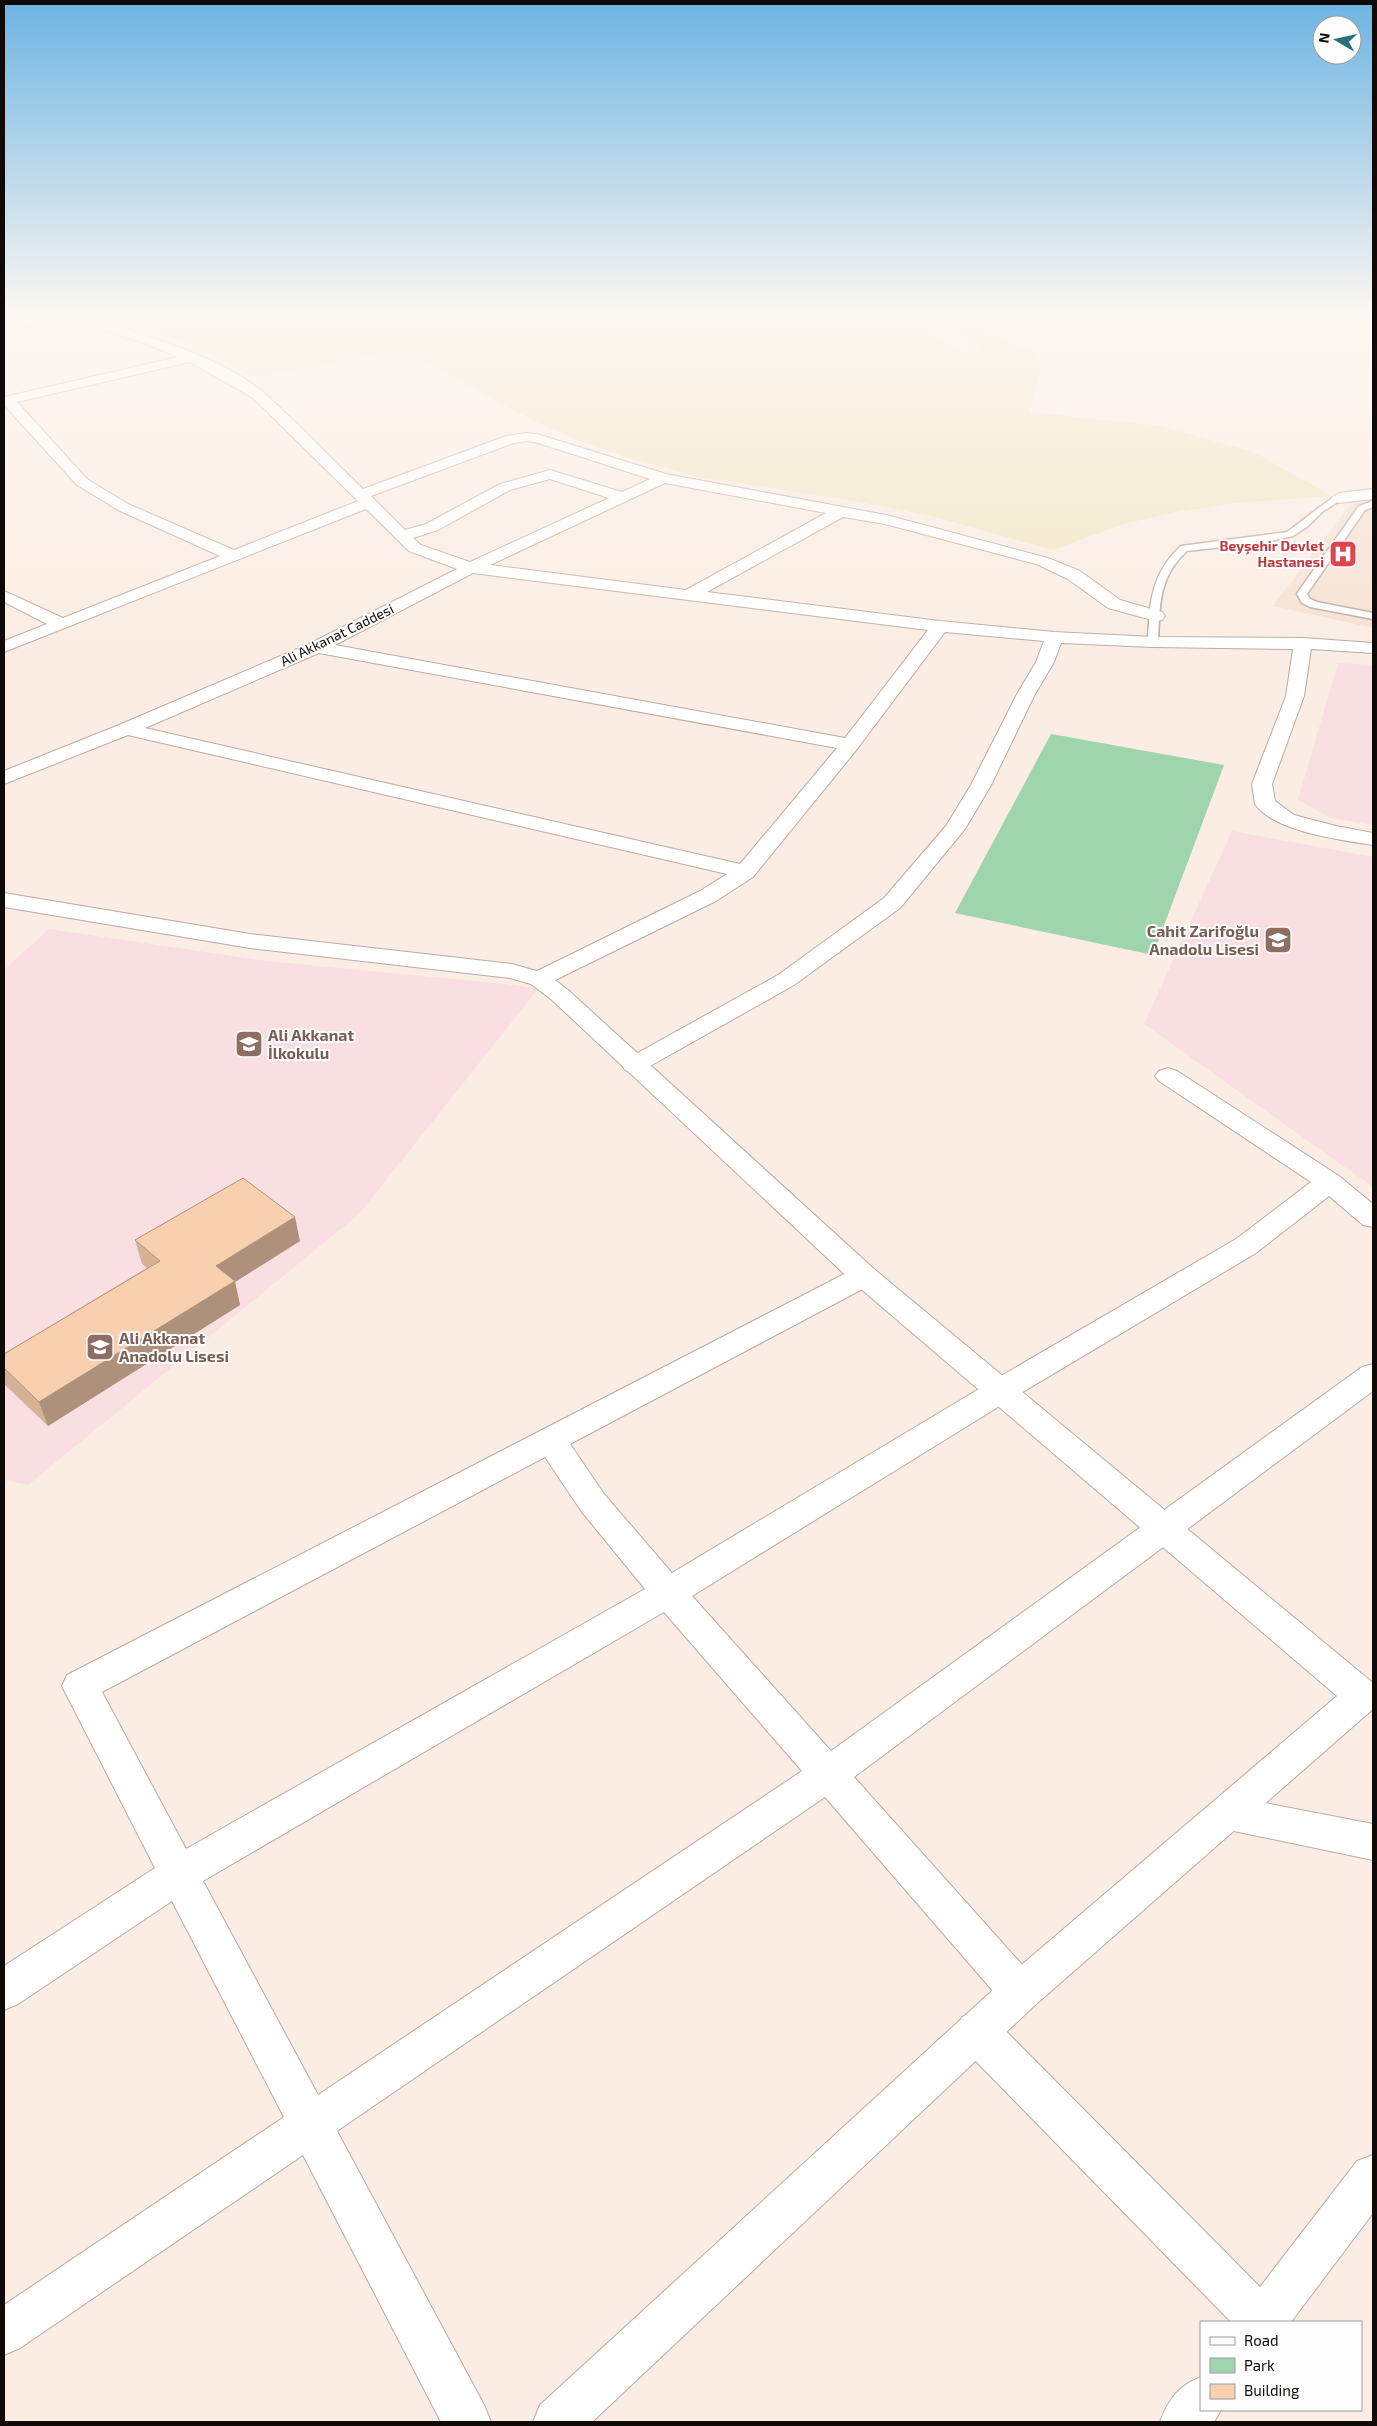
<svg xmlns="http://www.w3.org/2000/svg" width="1377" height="2426" font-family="'Exo 2',sans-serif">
	<rect width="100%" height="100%" fill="#fbede3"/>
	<polygon fill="#f6e1d2" points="1373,500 1373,628 1273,606 1352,502"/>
	<g fill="#f9dee2">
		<polygon points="1338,663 1373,665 1373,825 1331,818 1298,800"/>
		<polygon points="1232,831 1373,857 1373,1187 1144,1024"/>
		<polygon points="49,929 266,961 514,985 538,989 359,1214 28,1485 4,1480 4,970"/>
	</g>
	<polygon fill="#9fd5ac" points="1051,734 1224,765 1153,955 955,913"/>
	<polygon fill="#f0e6c1" points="126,318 904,318 942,342 964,353 984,348 939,319 978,318 967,328 1006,340 1039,354 1039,379 1030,412 1160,426 1254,452 1332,496 1235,503 1176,512 1123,524 1053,550 931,516 855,501 698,477 623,456 574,439 534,421 402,349 256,378 190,344"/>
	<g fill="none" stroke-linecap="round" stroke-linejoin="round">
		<defs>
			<g id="lane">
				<path d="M1336,496L1344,498L1322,512L1308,526L1293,536L1267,542L1187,551C1158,577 1160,606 1158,642L1153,645L1149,644C1147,638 1149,628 1149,621C1151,590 1158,567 1181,546L1287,532C1304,520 1318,507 1336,496Z"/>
				<polygon points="1373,501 1373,507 1365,510 1307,594 1310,599 1317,602 1373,613 1373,619 1310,607 1302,603 1297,594 1298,592 1359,506"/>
			</g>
			<g id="street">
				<path d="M71,318C95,317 118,326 141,334C181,347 231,365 264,393C298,423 330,457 363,489L506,436L525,433L537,434L666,474L886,515L1048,558L1080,571L1120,600L1162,612L1165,616L1162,620L1156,621L1108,608L1068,579L1036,564L885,524L843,517L707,592L940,621L1054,632L1153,637L1303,638L1373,643V653L1311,649L1304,696L1272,784L1275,801L1294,815L1336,826L1373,833V845C1342,840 1274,832 1255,804L1252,784L1286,696L1293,649L1153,647L1061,643L1054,662L1034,696L991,785L965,829L900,908L794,985L643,1070L634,1073L625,1070L622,1065L625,1060L778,975L884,898L946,826L971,785L1016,696L1036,662L1044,641L945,632L857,749L753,877L716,901L547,984L539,986L531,984L527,979L531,974L700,891L727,874L128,735L4,784V771L119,725L311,643L457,569L409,551L366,509L4,652V641L47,624L4,602V591L63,618L220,556L118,510L77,485L4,405V397L178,357L144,343L73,321ZM190,362L253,398L358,501L234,550L128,504L87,479L17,402ZM525,441L535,442L650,479L622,492L550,470L500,484L426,524L405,530L371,496L514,443ZM550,479L609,498L470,562L421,545L413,538L438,530L510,490ZM665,483L826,513L686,590L490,565ZM473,573L928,630L845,738L335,645ZM319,653L837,748L740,864L145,728Z"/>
				<polygon points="1373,489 1373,499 1339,503 1331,498 1339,493"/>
				<path d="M1168,1068L1177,1071L1339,1176L1373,1204V1227L1363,1225L1329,1196L1256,1253L1011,1399L692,1596L831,1751L1362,1367L1373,1364V1391L854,1777L1034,1978L1040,1992L1034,2006L1020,2012L1006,2006L825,1797L337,2131L484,2405L491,2422H441L303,2155L20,2348L4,2355V2305L284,2117L172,1901L18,2004L4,2010V1966L155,1868L62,1686L67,1675L854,1269L864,1266L874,1269L878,1276L874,1283L570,1444L604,1494L672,1573L989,1383L1236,1239L1311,1182L1159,1081L1155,1076L1159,1071ZM545,1457L582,1512L645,1589L186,1849L102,1692ZM664,1612L802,1771L318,2095L203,1881Z"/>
				<polygon points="1229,1796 1373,1824 1373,1860 1229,1830 1216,1825 1210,1813 1216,1801"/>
				<polygon points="977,2011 992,2017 1260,2287 1357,2161 1373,2155 1373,2213 1291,2322 1231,2322 962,2047 956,2032 962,2017"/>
				<path d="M1201,2377V2410H1221L1214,2422H1160C1168,2400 1178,2386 1201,2377Z"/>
			</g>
			<g id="secondary">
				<polygon points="29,318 48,318 46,321 4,332 4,324"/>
				<polygon points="4,893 250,934 512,964 547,974 568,990 874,1269 1373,1683 1373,1709 1034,2006 592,2422 533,2422 540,2405 1006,1978 1337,1696 854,1283 552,1000 531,984 510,978 250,948 4,907"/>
			</g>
		</defs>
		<use href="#lane" stroke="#b8aba1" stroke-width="3"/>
		<use href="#street" stroke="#b8aba1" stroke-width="2"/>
		<use href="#secondary" stroke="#b8aba1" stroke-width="2"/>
		<use href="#lane" fill="#fff" fill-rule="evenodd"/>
		<use href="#street" fill="#fff" fill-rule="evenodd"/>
		<use href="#secondary" fill="#fff" fill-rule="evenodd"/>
	</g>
	<polygon fill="#d5b296" points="135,1240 300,1241 235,1282 240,1305 48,1426 4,1384 4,1354 147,1268 142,1264"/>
	<polygon fill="#ae917a" points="295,1217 300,1241 235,1282 240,1305 48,1426 39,1402 216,1266"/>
	<polygon fill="#f8cfaf" stroke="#ae917a" points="243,1178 295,1217 216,1266 235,1281 39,1402 4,1368 4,1354 160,1261 135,1240"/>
	<linearGradient id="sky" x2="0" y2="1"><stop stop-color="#6db4e2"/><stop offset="0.48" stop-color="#fdf7f2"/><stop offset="1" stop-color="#fdf7f2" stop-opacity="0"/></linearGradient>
	<rect width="1377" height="657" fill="url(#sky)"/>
	<defs>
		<symbol id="hospital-square" viewBox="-11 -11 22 22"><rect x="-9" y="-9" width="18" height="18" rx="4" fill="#e0444e" stroke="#fdfdfd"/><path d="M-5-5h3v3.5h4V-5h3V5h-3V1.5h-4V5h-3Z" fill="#fff"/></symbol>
		<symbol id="school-square" viewBox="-11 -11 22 22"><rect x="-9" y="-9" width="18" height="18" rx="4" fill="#8d6e63" stroke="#fdfdfd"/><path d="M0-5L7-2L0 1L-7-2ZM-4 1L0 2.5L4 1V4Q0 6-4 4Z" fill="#fff"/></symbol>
	</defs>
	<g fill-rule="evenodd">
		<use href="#hospital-square" x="1327" y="538" width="32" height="32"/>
		<use href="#school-square" x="1262" y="924" width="32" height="32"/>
		<use href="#school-square" x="233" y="1028" width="32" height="32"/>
		<use href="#school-square" x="84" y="1331" width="32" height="32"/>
	</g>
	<g text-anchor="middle" stroke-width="4" stroke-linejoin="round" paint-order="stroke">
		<g font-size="14" font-weight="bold" fill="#be3a42" stroke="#fdfdfd" text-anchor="end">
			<text x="1324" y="551">Beyşehir Devlet<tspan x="1324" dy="16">Hastanesi</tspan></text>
		</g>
		<g font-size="14" fill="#0f0a07" stroke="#fdfdfd">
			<text transform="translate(337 635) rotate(-26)" y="5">Ali Akkanat Caddesi</text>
		</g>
		<g font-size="16" font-weight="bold" fill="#785e54" stroke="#fdfdfd" text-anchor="start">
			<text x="1259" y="937" text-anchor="end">Cahit Zarifoğlu<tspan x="1259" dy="18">Anadolu Lisesi</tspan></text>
			<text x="268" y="1041">Ali Akkanat<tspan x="268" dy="18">İlkokulu</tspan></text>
			<text x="119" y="1344">Ali Akkanat<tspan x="119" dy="18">Anadolu Lisesi</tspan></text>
		</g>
	</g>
	<rect width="1377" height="2426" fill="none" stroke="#0f0a07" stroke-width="10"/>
	<rect x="1200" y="2321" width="162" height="90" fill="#fdfdfd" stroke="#9e9c9b"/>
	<rect x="1210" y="2337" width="25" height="8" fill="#ffffff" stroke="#9e9c9b"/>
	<text x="1244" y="2346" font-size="15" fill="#0f0a07">Road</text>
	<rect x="1210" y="2358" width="25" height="15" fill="#9fd5ac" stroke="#9e9c9b"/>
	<text x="1244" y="2371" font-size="15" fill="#0f0a07">Park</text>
	<rect x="1210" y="2384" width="25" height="15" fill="#f8cfaf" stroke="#9e9c9b"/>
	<text x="1244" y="2396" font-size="15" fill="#0f0a07">Building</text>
	<g transform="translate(1337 40) rotate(279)"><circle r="24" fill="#fdfdfd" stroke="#9e9c9b"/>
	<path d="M0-4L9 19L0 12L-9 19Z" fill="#28717b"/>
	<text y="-8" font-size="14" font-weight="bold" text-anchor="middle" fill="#0f0a07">N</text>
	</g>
</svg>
